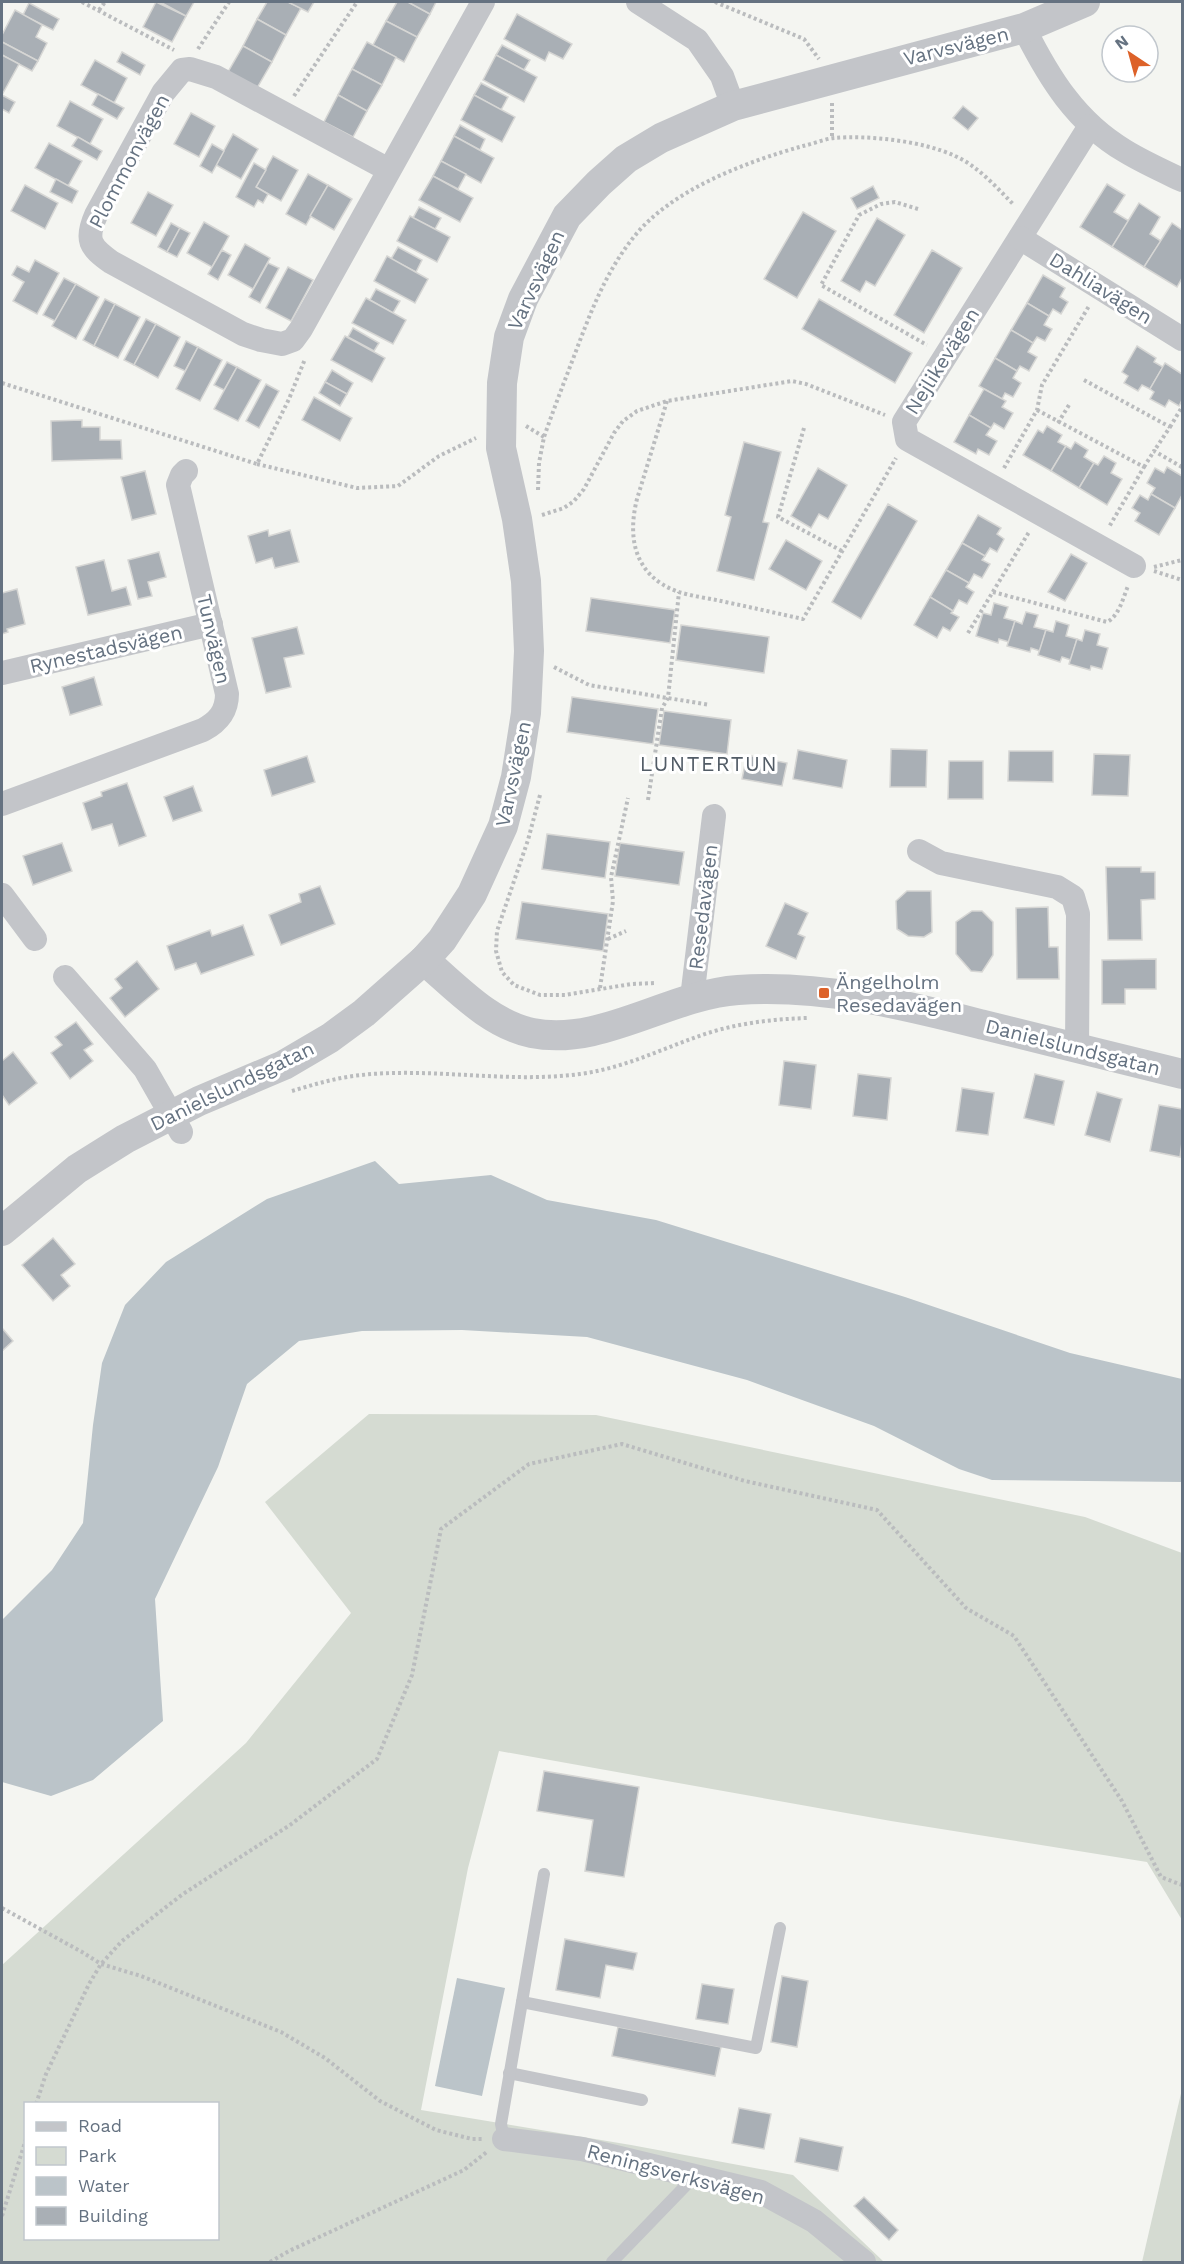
<svg xmlns="http://www.w3.org/2000/svg" width="1184" height="2264" font-family="'Work Sans',sans-serif">
	<rect width="100%" height="100%" fill="#f4f5f1"/>
	<g fill="#d5dbd2" fill-rule="evenodd">
		<path d="M369,1414L596,1415L1085,1517L1182,1553V1920L1147,1862L891,1821L499,1751L468,1868L421,2110L631,2145L793,2175L884,2262H2V1965L246,1743L351,1613L265,1502ZM26,2104H218V2238H26Z"/>
		<polygon points="1182,2089 1182,2262 1142,2262"/>
	</g>
	<g fill="#bbc4c9">
		<polygon points="375,1161 399,1184 491,1175 547,1200 656,1220 905,1297 1070,1353 1182,1379 1182,1482 992,1480 959,1469 874,1426 747,1380 587,1337 462,1330 362,1331 299,1341 247,1384 218,1467 155,1599 163,1721 93,1780 51,1796 2,1782 2,1620 52,1570 83,1523 93,1425 102,1363 125,1305 166,1262 267,1199"/>
		<polygon points="457,1978 505,1988 482,2096 435,2086"/>
	</g>
	<g fill="#a9afb5" stroke="#d6d6d4" stroke-width="1.5">
		<polygon points="156,2 186,16 172,42 143,27"/>
		<polygon points="160,2 194,2 186,16"/>
		<polygon points="267,2 288,2 301,8 286,35 257,19"/>
		<polygon points="288,2 314,2 308,12"/>
		<polygon points="397,2 408,2 430,14 417,37 386,21"/>
		<polygon points="408,2 436,2 430,14"/>
		<polygon points="29,3 59,19 53,30 23,15"/>
		<polygon points="15,10 42,25 36,37 47,43 38,61 2,42 2,35"/>
		<polygon points="517,14 572,44 563,59 549,52 545,61 504,39"/>
		<polygon points="257,19 286,35 272,62 243,46"/>
		<polygon points="386,21 417,37 404,62 373,45"/>
		<polygon points="2,42 38,61 32,71 2,55"/>
		<polygon points="367,42 396,57 382,85 352,69"/>
		<polygon points="502,45 530,60 524,70 496,55"/>
		<polygon points="243,46 272,62 257,88 228,72"/>
		<polygon points="122,52 145,65 140,75 117,62"/>
		<polygon points="2,55 19,64 2,95"/>
		<polygon points="496,55 537,77 524,102 483,80"/>
		<polygon points="95,60 127,78 114,103 81,85"/>
		<polygon points="352,69 382,85 367,111 338,95"/>
		<polygon points="481,83 508,97 501,110 474,95"/>
		<polygon points="98,94 124,108 117,119 92,105"/>
		<polygon points="2,95 15,102 9,113 2,109"/>
		<polygon points="338,95 367,111 353,137 324,122"/>
		<polygon points="474,95 515,117 502,142 461,120"/>
		<polygon points="70,101 103,119 90,144 57,126"/>
		<polygon points="963,106 978,118 968,130 953,118"/>
		<polygon points="191,113 215,126 199,157 174,144"/>
		<polygon points="460,125 485,139 480,150 454,136"/>
		<polygon points="233,134 258,149 241,179 216,165"/>
		<polygon points="454,136 494,158 481,183 441,161"/>
		<polygon points="78,137 102,151 97,160 72,146"/>
		<polygon points="49,143 82,161 68,186 35,168"/>
		<polygon points="212,144 224,151 212,173 200,166"/>
		<polygon points="273,156 298,170 281,201 256,187"/>
		<polygon points="441,161 466,174 458,189 433,176"/>
		<polygon points="254,163 266,170 256,187 268,194 263,203 258,200 254,207 236,197"/>
		<polygon points="308,174 328,185 306,225 286,214"/>
		<polygon points="433,176 473,198 460,222 419,200"/>
		<polygon points="56,179 78,191 72,203 50,192"/>
		<polygon points="1107,184 1125,195 1114,212 1129,221 1112,247 1080,227"/>
		<polygon points="25,185 58,203 45,229 11,211"/>
		<polygon points="328,185 352,199 334,230 310,216"/>
		<polygon points="873,186 879,198 857,209 851,198"/>
		<polygon points="148,192 173,205 156,236 131,223"/>
		<polygon points="1139,203 1160,217 1150,234 1161,241 1144,267 1112,247"/>
		<polygon points="419,207 441,218 435,229 413,218"/>
		<polygon points="803,212 836,231 797,298 764,279"/>
		<polygon points="410,216 450,237 437,262 397,241"/>
		<polygon points="877,218 905,235 875,286 866,281 860,292 841,281"/>
		<polygon points="204,222 229,236 212,267 187,253"/>
		<polygon points="171,223 180,228 167,252 158,247"/>
		<polygon points="1172,223 1182,230 1182,278 1177,287 1144,267"/>
		<polygon points="180,228 190,233 177,257 167,252"/>
		<polygon points="245,244 270,258 253,289 228,275"/>
		<polygon points="398,247 422,260 416,272 391,259"/>
		<polygon points="222,250 231,255 218,280 208,274"/>
		<polygon points="932,250 962,268 924,333 894,315"/>
		<polygon points="387,256 428,279 415,303 374,281"/>
		<polygon points="35,260 59,273 37,314 13,301 24,282 12,275 17,266 29,272"/>
		<polygon points="268,263 279,268 260,303 249,297"/>
		<polygon points="288,267 313,280 291,321 266,308"/>
		<polygon points="1043,275 1065,288 1060,297 1068,302 1061,314 1053,309 1049,316 1027,303"/>
		<polygon points="64,278 76,284 55,321 43,315"/>
		<polygon points="76,284 99,297 76,339 52,326"/>
		<polygon points="376,289 400,301 393,313 370,300"/>
		<polygon points="366,298 406,320 393,344 352,323"/>
		<polygon points="105,299 115,304 94,346 83,340"/>
		<polygon points="819,299 912,353 895,383 802,329"/>
		<polygon points="1027,303 1049,316 1044,325 1052,329 1045,341 1037,337 1033,343 1011,330"/>
		<polygon points="115,304 140,317 118,358 94,346"/>
		<polygon points="146,319 156,324 134,365 124,360"/>
		<polygon points="156,324 180,337 158,378 134,365"/>
		<polygon points="353,328 379,343 374,351 348,337"/>
		<polygon points="1011,330 1033,343 1028,352 1037,357 1029,371 1020,366 1017,371 995,358"/>
		<polygon points="345,336 385,358 372,382 331,360"/>
		<polygon points="186,341 198,347 185,371 174,366"/>
		<polygon points="1137,346 1156,358 1154,362 1163,367 1150,389 1142,385 1138,391 1124,383 1128,376 1122,372"/>
		<polygon points="198,347 222,360 200,401 176,389"/>
		<polygon points="995,358 1017,371 1013,378 1021,383 1013,397 1005,393 1002,399 979,386"/>
		<polygon points="227,362 237,367 224,390 214,385"/>
		<polygon points="1165,363 1182,374 1182,400 1179,406 1169,400 1165,407 1150,399 1154,392 1150,389"/>
		<polygon points="237,367 261,380 238,421 214,409"/>
		<polygon points="332,370 353,383 347,394 325,382"/>
		<polygon points="325,382 347,394 340,406 319,393"/>
		<polygon points="266,384 279,391 259,428 246,421"/>
		<polygon points="984,389 1006,401 1002,407 1013,413 1004,429 994,423 991,428 969,415"/>
		<polygon points="314,397 352,418 340,441 302,420"/>
		<polygon points="969,415 991,428 986,435 997,441 989,455 978,449 976,454 954,442"/>
		<polygon points="82,420 82,427 100,427 100,440 121,440 122,459 52,461 51,421"/>
		<polygon points="1047,426 1062,435 1058,442 1066,446 1051,471 1023,455 1038,430 1043,433"/>
		<polygon points="744,442 781,452 763,522 769,523 754,580 717,571 731,517 725,515"/>
		<polygon points="1075,442 1088,450 1084,457 1094,463 1079,488 1051,471 1066,446 1071,449"/>
		<polygon points="1104,456 1116,463 1111,473 1122,479 1107,505 1079,488 1094,463 1098,465"/>
		<polygon points="1167,467 1182,476 1182,495 1175,508 1151,494 1155,488 1147,483 1155,468 1164,473"/>
		<polygon points="818,468 847,485 828,519 819,514 811,528 791,516"/>
		<polygon points="145,471 156,514 132,520 121,477"/>
		<polygon points="1151,494 1175,508 1159,535 1135,521 1140,513 1132,508 1140,495 1148,500"/>
		<polygon points="888,504 917,521 861,619 832,602"/>
		<polygon points="978,515 1001,528 997,534 1004,539 997,552 990,548 985,556 962,543"/>
		<polygon points="268,530 269,536 290,530 299,562 275,568 272,558 256,563 248,536"/>
		<polygon points="786,540 822,561 806,590 769,569"/>
		<polygon points="962,543 985,556 982,560 990,564 982,578 974,574 969,583 946,570"/>
		<polygon points="159,552 166,577 148,582 152,596 138,599 128,560"/>
		<polygon points="1071,554 1087,563 1065,601 1048,592"/>
		<polygon points="104,560 112,591 126,587 131,605 88,615 76,567"/>
		<polygon points="946,570 969,583 966,587 974,592 967,604 959,600 953,611 930,597"/>
		<polygon points="17,589 25,624 7,629 8,632 2,634 2,593"/>
		<polygon points="930,597 953,611 951,613 959,617 950,631 943,627 937,638 914,625"/>
		<polygon points="591,598 675,610 670,643 586,631"/>
		<polygon points="994,603 1008,607 1004,618 1015,621 1009,642 999,639 998,643 976,636 983,613 991,615"/>
		<polygon points="1026,612 1038,615 1034,627 1046,630 1040,651 1031,648 1030,652 1007,646 1015,621 1022,624"/>
		<polygon points="1056,621 1069,625 1066,636 1077,639 1071,660 1062,657 1060,662 1038,655 1046,630 1053,632"/>
		<polygon points="681,625 769,637 764,673 676,660"/>
		<polygon points="297,627 304,654 284,658 291,687 266,693 252,638"/>
		<polygon points="1085,630 1100,634 1097,645 1108,648 1102,669 1091,666 1090,670 1069,664 1077,639 1082,641"/>
		<polygon points="94,677 102,705 70,715 62,687"/>
		<polygon points="572,697 658,709 653,744 567,732"/>
		<polygon points="664,711 731,720 727,754 659,745"/>
		<polygon points="891,749 927,750 926,787 890,787"/>
		<polygon points="798,750 847,760 842,788 793,779"/>
		<polygon points="1009,751 1053,751 1053,782 1008,781"/>
		<polygon points="1094,754 1130,755 1128,796 1092,795"/>
		<polygon points="747,755 787,763 782,786 742,779"/>
		<polygon points="307,756 315,782 272,796 264,770"/>
		<polygon points="949,761 983,761 983,799 948,799"/>
		<polygon points="127,783 146,836 119,846 112,824 92,830 83,803 102,796 101,792"/>
		<polygon points="193,786 202,811 173,821 164,797"/>
		<polygon points="547,834 610,842 605,878 542,869"/>
		<polygon points="62,843 72,871 33,885 23,856"/>
		<polygon points="620,843 684,852 679,885 615,876"/>
		<polygon points="1106,867 1141,867 1141,872 1155,872 1155,899 1141,900 1142,940 1108,940"/>
		<polygon points="320,886 335,924 281,945 269,915 301,902 299,894"/>
		<polygon points="907,891 931,891 932,932 924,937 908,936 897,929 896,901"/>
		<polygon points="522,902 608,914 603,951 516,939"/>
		<polygon points="785,903 808,913 798,934 805,937 796,959 766,946"/>
		<polygon points="1048,907 1049,947 1058,947 1059,979 1017,979 1016,908"/>
		<polygon points="972,911 982,911 993,922 993,955 982,972 971,971 956,954 956,922"/>
		<polygon points="243,925 254,955 201,974 196,963 175,970 167,946 210,930 212,936"/>
		<polygon points="1156,959 1156,989 1125,989 1125,1004 1102,1004 1102,960"/>
		<polygon points="137,961 159,989 125,1017 110,998 122,988 115,979"/>
		<polygon points="76,1022 93,1044 84,1050 93,1061 70,1079 51,1053 62,1045 55,1037"/>
		<polygon points="13,1052 37,1083 9,1105 2,1095 2,1061"/>
		<polygon points="784,1061 816,1065 811,1109 779,1105"/>
		<polygon points="858,1074 891,1078 887,1120 853,1116"/>
		<polygon points="1035,1074 1064,1081 1054,1125 1024,1118"/>
		<polygon points="962,1088 994,1093 988,1135 956,1131"/>
		<polygon points="1097,1092 1122,1099 1110,1142 1085,1135"/>
		<polygon points="1159,1105 1182,1109 1182,1142 1180,1157 1150,1151"/>
		<polygon points="53,1238 75,1264 61,1275 70,1286 53,1301 22,1265"/>
		<polygon points="2,1328 13,1341 2,1351"/>
		<polygon points="544,1771 639,1787 624,1877 585,1871 593,1820 537,1811"/>
		<polygon points="565,1939 637,1953 633,1970 606,1965 600,1998 556,1990"/>
		<polygon points="782,1976 808,1981 797,2047 771,2042"/>
		<polygon points="702,1984 734,1989 728,2024 696,2019"/>
		<polygon points="618,2027 721,2047 715,2076 612,2056"/>
		<polygon points="739,2108 771,2114 764,2149 732,2143"/>
		<polygon points="800,2138 843,2147 838,2171 795,2162"/>
		<polygon points="864,2197 898,2230 889,2240 854,2206"/>
	</g>
	<g fill="none" stroke-linecap="round" stroke-linejoin="round">
		<g stroke="#babcbe" stroke-width="4" stroke-dasharray="3 3" stroke-linecap="butt">
			<polyline points="82,2 174,50"/>
			<polyline points="715,2 804,39 819,59"/>
			<polyline points="99,10 105,2"/>
			<polyline points="198,49 229,2"/>
			<polyline points="294,96 357,2"/>
			<polyline points="832,103 832,138"/>
			<polyline points="918,209 895,202 881,204 859,215 821,285 927,345"/>
			<polyline points="1084,380 1170,427 1154,451"/>
			<polyline points="2,383 257,464 289,399 305,359"/>
			<path d="M667,401L637,499C627,539 635,575 676,591C690,596 707,598 721,601C749,607 776,613 803,619L896,458"/>
			<polyline points="1037,410 1144,467 1109,527"/>
			<polyline points="1058,423 1069,405"/>
			<polyline points="526,426 544,437"/>
			<polyline points="1170,427 1182,407"/>
			<polyline points="804,428 778,517 842,551"/>
			<polyline points="257,464 357,488 398,486 439,456 476,438"/>
			<polyline points="1144,467 1154,451 1182,467"/>
			<polyline points="1004,468 1037,410 1042,385 1089,306"/>
			<path d="M538,490L539,463L544,437C554,408 565,380 576,351C591,311 606,272 633,238C670,190 746,162 803,146C813,144 824,139 834,138C869,135 923,141 955,156C978,166 996,187 1014,205"/>
			<polyline points="542,515 564,508 574,501 584,489 614,433 623,421 637,411 667,401 792,381 806,384 885,415"/>
			<polyline points="1154,567 1182,560"/>
			<polyline points="1154,571 1182,580"/>
			<path d="M993,592L1107,622C1119,616 1123,598 1128,586"/>
			<polyline points="968,633 1029,532"/>
			<polyline points="554,667 589,685 710,705"/>
			<polyline points="540,795 528,840 497,931 496,951 502,972 514,985 540,995 565,995 631,984 655,983"/>
			<polyline points="648,800 662,708 668,698 679,592"/>
			<polyline points="608,939 626,931"/>
			<polyline points="600,988 613,901 611,877 628,798"/>
			<path d="M292,1091C312,1085 332,1079 353,1076C428,1066 505,1084 580,1074C631,1067 670,1044 718,1030C748,1022 777,1019 807,1018"/>
			<polyline points="2,1908 82,1952 101,1964 141,1976 281,2032 325,2058 380,2101 436,2130 472,2139 482,2139"/>
			<polyline points="36,2104 46,2074 89,1984 101,1964 122,1941 183,1894 290,1825 377,1759 412,1675 441,1529 529,1464 622,1444 745,1481 877,1510 966,1608 1014,1636 1122,1801 1161,1877 1182,1885"/>
			<polyline points="2,2216 26,2139"/>
			<polyline points="270,2262 289,2251 464,2170 488,2151"/>
		</g>
		<g stroke="#c3c5c9" stroke-width="12">
			<polyline points="522,2002 756,2048 780,1928"/>
			<polyline points="509,2073 642,2100"/>
			<polyline points="504,2139 501,2124 544,1874"/>
			<polyline points="612,2262 694,2177"/>
		</g>
		<g stroke="#c3c5c9" stroke-width="24">
			<polyline points="638,2 697,40 722,76 733,106"/>
			<path d="M1024,28C1049,78 1076,122 1125,151C1143,162 1163,171 1182,180"/>
			<polyline points="1090,126 904,422 907,439 1134,566"/>
			<path d="M389,170L216,77L190,69L182,70L163,93L96,215C85,240 90,247 111,262L243,334L261,340L282,344L293,340L301,329L483,2"/>
			<polyline points="1020,238 1182,339"/>
			<polyline points="2,673 211,624"/>
			<path d="M2,804L203,730C218,722 227,712 227,694L178,485L182,475L186,471"/>
			<polyline points="919,851 941,863 1057,887 1073,897 1078,914 1077,1048"/>
			<polyline points="2,895 35,939"/>
			<polyline points="65,977 145,1069 181,1132"/>
			<polyline points="692,998 714,816"/>
			<polyline points="504,2139 582,2149 761,2192 814,2221 864,2262"/>
		</g>
		<g stroke="#c3c5c9" stroke-width="30">
			<path d="M424,960C456,987 489,1024 532,1033C601,1047 668,995 738,990C822,984 904,1005 984,1025C1050,1041 1116,1058 1182,1074"/>
			<polyline points="2,1231 77,1169 125,1139 199,1101 284,1065 330,1038 364,1013 424,960 442,940 472,894 503,826 516,777 526,713 529,651 526,581 517,519 501,448 502,383 509,337 523,299 567,216 599,183 626,159 661,138 733,106 1024,28 1085,2"/>
		</g>
	</g>
	<rect fill="#dd6229" stroke="#fff" stroke-width="2" x="818" y="987" width="12" height="12" rx="3"/>
	<g text-anchor="middle" stroke-width="6" stroke-linejoin="round" paint-order="stroke">
		<g font-size="20" fill="#657281" stroke="#fff">
			<text transform="translate(956 46) rotate(-14)" y="7">Varvsvägen</text>
			<text transform="translate(129 161) rotate(-62)" y="7">Plommonvägen</text>
			<text transform="translate(536 280) rotate(-65)" y="7">Varvsvägen</text>
			<text transform="translate(1101 288) rotate(32)" y="7">Dahliavägen</text>
			<text transform="translate(942 361) rotate(-58)" y="7">Nejlikevägen</text>
			<text transform="translate(214 639) rotate(77)" y="7">Tunvägen</text>
			<text transform="translate(106 649) rotate(-13)" y="7">Rynestadsvägen</text>
			<text transform="translate(513 774) rotate(-78)" y="7">Varvsvägen</text>
			<text transform="translate(703 907) rotate(-83)" y="7">Resedavägen</text>
			<text transform="translate(1073 1047) rotate(14)" y="7">Danielslundsgatan</text>
			<text transform="translate(232 1086) rotate(-26)" y="7">Danielslundsgatan</text>
			<text transform="translate(676 2174) rotate(15)" y="7">Reningsverksvägen</text>
		</g>
		<g font-size="20" fill="#657281" stroke="#fff" text-anchor="start">
			<text x="836" y="989">Ängelholm<tspan x="836" dy="23">Resedavägen</tspan></text>
		</g>
		<g font-size="21" letter-spacing="1.5" fill="#525c66" stroke="#fff">
			<text x="709" y="771">LUNTERTUN</text>
		</g>
	</g>
	<rect width="1184" height="2264" fill="none" stroke="#657281" stroke-width="6"/>
	<rect x="24" y="2102" width="195" height="138" fill="#ffffff" stroke="#c1c7cd" stroke-width="1.5"/>
	<rect x="36" y="2122" width="30" height="9" fill="#c3c5c9" stroke="#c1c7cd" stroke-width="1.5"/>
	<text x="78" y="2132" font-size="18" fill="#657281">Road</text>
	<rect x="36" y="2147" width="30" height="18" fill="#d5dbd2" stroke="#c1c7cd" stroke-width="1.5"/>
	<text x="78" y="2162" font-size="18" fill="#657281">Park</text>
	<rect x="36" y="2177" width="30" height="18" fill="#bbc4c9" stroke="#c1c7cd" stroke-width="1.5"/>
	<text x="78" y="2192" font-size="18" fill="#657281">Water</text>
	<rect x="36" y="2207" width="30" height="18" fill="#a9afb5" stroke="#c1c7cd" stroke-width="1.5"/>
	<text x="78" y="2222" font-size="18" fill="#657281">Building</text>
	<g transform="translate(1130 54) rotate(324)"><circle r="28" fill="#ffffff" stroke="#c1c7cd" stroke-width="1.5"/>
	<path d="M0-4.5L10 22L0 15L-10 22Z" fill="#dd6229"/>
	<text y="-9" font-size="16" font-weight="bold" text-anchor="middle" fill="#657281">N</text>
	</g>
</svg>
